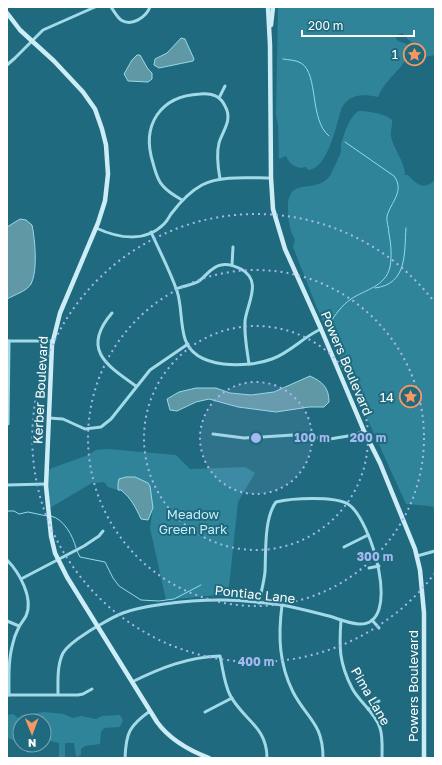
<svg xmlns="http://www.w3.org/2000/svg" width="442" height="765" font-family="'Golos Text',sans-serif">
	<rect width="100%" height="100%" fill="#1f6a7e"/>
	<g fill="#2f849a">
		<path d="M278,7H435V55L419,58L417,57L418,54L424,51V49L412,43L402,33L397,35L396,39C400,43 407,43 412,47V54L409,59C404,61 403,64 400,68C391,77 383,85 378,97C363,94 351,94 342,107C336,124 329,168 308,170L306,167C297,170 289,164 286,156L279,159L278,125L276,115Z"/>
		<path d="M359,111C367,111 387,114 392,120C393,125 390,131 391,136C393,149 405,161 405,175H408C416,184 424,191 435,180V508L430,506L406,504L317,308L293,247L295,240C290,231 288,220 288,210C287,173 317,197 331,174C334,167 339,158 341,151C341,149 341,147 341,145C343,136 350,115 359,111Z"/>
		<polygon points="108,449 176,455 190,469 245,467 255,473 238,502 228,596 217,595 166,600 150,528 153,508 118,484 118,490 108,487 104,482 92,483 48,509 47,470 88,455 96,450"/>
		<polygon points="45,712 63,714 73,718 81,716 96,719 102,716 120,715 123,720 120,727 104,728 101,732 100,744 85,746 81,749 81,755 76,757 74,743 65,743 65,757 59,757 59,743 50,741 44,741 44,721 20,721 20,742 17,742 8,738 7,739 7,715 13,714 18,718 22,715"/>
	</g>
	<g fill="#6198a6" stroke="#96dae9">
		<polygon points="181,38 185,39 194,59 193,61 159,68 154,65 155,59 167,53"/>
		<polygon points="137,55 140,55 148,69 152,73 152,79 148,82 128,81 124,74 132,60"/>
		<path d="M20,219L26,220L32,225C35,239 38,271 31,284C27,291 14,295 7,299V227Z"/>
		<path d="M310,376C323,382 329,388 329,402L324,407H309L276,412L238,407L209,399L196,402L177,411L170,410L167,399L179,392L196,388H216L230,393L251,395L274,392Z"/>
		<path d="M126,477H135L148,483L150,486L153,508L148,520L141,519C136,508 131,498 121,490H118V484L119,479Z"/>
	</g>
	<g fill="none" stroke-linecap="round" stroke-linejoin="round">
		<g stroke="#96dae9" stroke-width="1">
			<path d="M283,59C289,60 296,60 301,63C319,74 309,120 329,136"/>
			<path d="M375,288C408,284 404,253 406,228"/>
			<path d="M329,324C336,314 342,305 351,299C366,289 385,287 390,267C392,256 391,244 389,234C389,228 386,221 387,216C391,202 405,191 394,176L345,142"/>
			<polyline points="7,511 14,511 19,514 28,512 47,516"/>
			<path d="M51,516C64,519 73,536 76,548"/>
			<polyline points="77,551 80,557 105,562 113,578 119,586 141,600 159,601 174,599 201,585"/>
		</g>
		<g stroke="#a2dae8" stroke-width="3">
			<path d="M111,7C114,11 117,17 121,20C132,27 146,17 150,7"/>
			<polyline points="7,65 15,58 43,30 95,7"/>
			<polyline points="219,98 225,86"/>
			<path d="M182,200C175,196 168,192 163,186C157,180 155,170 153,163C141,125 160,96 200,94C211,93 220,95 225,106C233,120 223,130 219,143C216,155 218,168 220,179"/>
			<path d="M96,228C118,238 145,243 164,224C167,221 169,217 171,214C180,202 189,192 202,185C220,175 250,178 271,178"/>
			<path d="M151,232C160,252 170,271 177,291C182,306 180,323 185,339C195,370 248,368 272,359C291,352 303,337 321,329"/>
			<polyline points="232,265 233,247"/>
			<path d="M176,289C183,286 193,285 199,281C206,276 212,266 221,265C228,263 235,266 241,269C263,281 247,303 245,321C244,335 247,350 249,364"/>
			<path d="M112,313C81,349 106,365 136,386"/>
			<polyline points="7,341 53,341"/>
			<polyline points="49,418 63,419 85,429 101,427 111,419 150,370 188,344"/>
			<polyline points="7,424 8,424 9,341"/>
			<polyline points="213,434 244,438 293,435 330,439 354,435 364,431"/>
			<polyline points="7,485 46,484"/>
			<polyline points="344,547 368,535"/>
			<polyline points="417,556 435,551"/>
			<path d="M7,560C19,572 34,598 26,616C24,620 20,624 18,629C16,633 14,638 13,643C8,660 9,678 9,695"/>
			<polyline points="369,568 379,566"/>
			<polyline points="21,579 84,546 99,536 103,531"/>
			<path d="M282,605C278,636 279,664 293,692C307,719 323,723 323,758"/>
			<path d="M341,620C339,647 339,663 352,688C359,702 375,712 380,728C383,737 382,748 382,758"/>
			<polyline points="372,620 379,628"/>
			<polyline points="7,621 19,626"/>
			<path d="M132,682C160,668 188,657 220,656C223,669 224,683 230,695C243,720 267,726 267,758"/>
			<path d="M58,694C58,681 57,665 63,653C69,643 82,636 91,630C102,624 112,617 123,613C136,608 150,606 164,604C207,598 239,599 282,605C298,608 313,612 329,616C339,619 348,623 358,624C404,628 371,518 348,504C334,496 292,498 276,502C264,518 266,551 265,572C264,582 261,592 259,603"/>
			<polyline points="7,695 78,695 83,694 92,689"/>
			<polyline points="368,709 379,701"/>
			<polyline points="205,712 232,698"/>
			<path d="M125,758C126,733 129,726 150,711"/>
		</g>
		<g stroke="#cdedf6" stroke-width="4.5">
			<polyline points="268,7 270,45 271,178 273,209 285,249 321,329 364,431 380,463 415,549 420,570 424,613 424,758"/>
			<path d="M7,13L20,30L54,61L83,92L95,109L102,129L106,145L108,174L105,201L98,223L60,313L52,345L46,486L51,536L55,553L67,577L157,722C170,740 188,750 209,758"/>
			<polyline points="271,25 273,7"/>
		</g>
	</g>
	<circle cx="256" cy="438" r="56" fill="#a5b8ef" fill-opacity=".12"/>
	<g fill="none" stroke="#a5b8ef" stroke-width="2" stroke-dasharray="2 4">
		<circle cx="256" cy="438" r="56"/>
		<circle cx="256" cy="438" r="112"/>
		<circle cx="256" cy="438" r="168"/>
		<path d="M435 573A224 224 0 1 1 435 303"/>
	</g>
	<defs>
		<symbol id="sight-ring" viewBox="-11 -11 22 22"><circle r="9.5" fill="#1f6a7e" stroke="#f69862" stroke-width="1.5"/><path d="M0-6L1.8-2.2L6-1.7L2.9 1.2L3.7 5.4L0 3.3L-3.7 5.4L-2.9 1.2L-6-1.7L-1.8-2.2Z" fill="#f69862"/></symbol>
	</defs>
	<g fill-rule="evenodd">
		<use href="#sight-ring" x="402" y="42" width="25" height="25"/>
		<use href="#sight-ring" x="398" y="384" width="25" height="25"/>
	</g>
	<g text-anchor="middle" stroke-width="4" stroke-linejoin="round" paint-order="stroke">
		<g font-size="13" fill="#fff" stroke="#1f6a7e" text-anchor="end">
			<text x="398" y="59">1</text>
			<text x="394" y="402">14</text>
		</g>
		<g font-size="13" fill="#fff" stroke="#1f6a7e">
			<text transform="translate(347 363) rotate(67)" y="5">Powers Boulevard</text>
			<text transform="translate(40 390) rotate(-87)" y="5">Kerber Boulevard</text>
			<text transform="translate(255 594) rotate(6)" y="5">Pontiac Lane</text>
			<text transform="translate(413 686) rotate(-90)" y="5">Powers Boulevard</text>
			<text transform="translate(371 696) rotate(60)" y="5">Pima Lane</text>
		</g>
		<g font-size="13" fill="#c6ecf6" stroke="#1f6a7e">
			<text x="193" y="519">Meadow<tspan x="193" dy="15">Green Park</tspan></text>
		</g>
	</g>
	<circle cx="256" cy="438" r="6" fill="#a5b8ef" stroke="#1f6a7e" stroke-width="2"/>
	<g font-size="12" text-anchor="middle" font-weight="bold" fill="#a5b8ef" stroke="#1f6a7e" stroke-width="4" stroke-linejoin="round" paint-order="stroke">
		<text x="312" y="442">100 m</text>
		<text x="368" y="442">200 m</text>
		<text x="375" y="561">300 m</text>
		<text x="256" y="666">400 m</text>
	</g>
	<rect width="442" height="765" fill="none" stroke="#ffffff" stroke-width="16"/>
	<g transform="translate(32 733) rotate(179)"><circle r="19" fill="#1f6a7e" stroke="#79a6b2"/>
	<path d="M0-3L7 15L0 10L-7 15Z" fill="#f69862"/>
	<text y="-6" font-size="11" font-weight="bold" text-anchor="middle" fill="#ffffff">N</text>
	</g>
	<path d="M302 30v6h112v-6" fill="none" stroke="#ffffff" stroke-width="2"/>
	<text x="308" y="30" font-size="12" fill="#ffffff" stroke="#1f6a7e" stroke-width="3" paint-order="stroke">200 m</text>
</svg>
